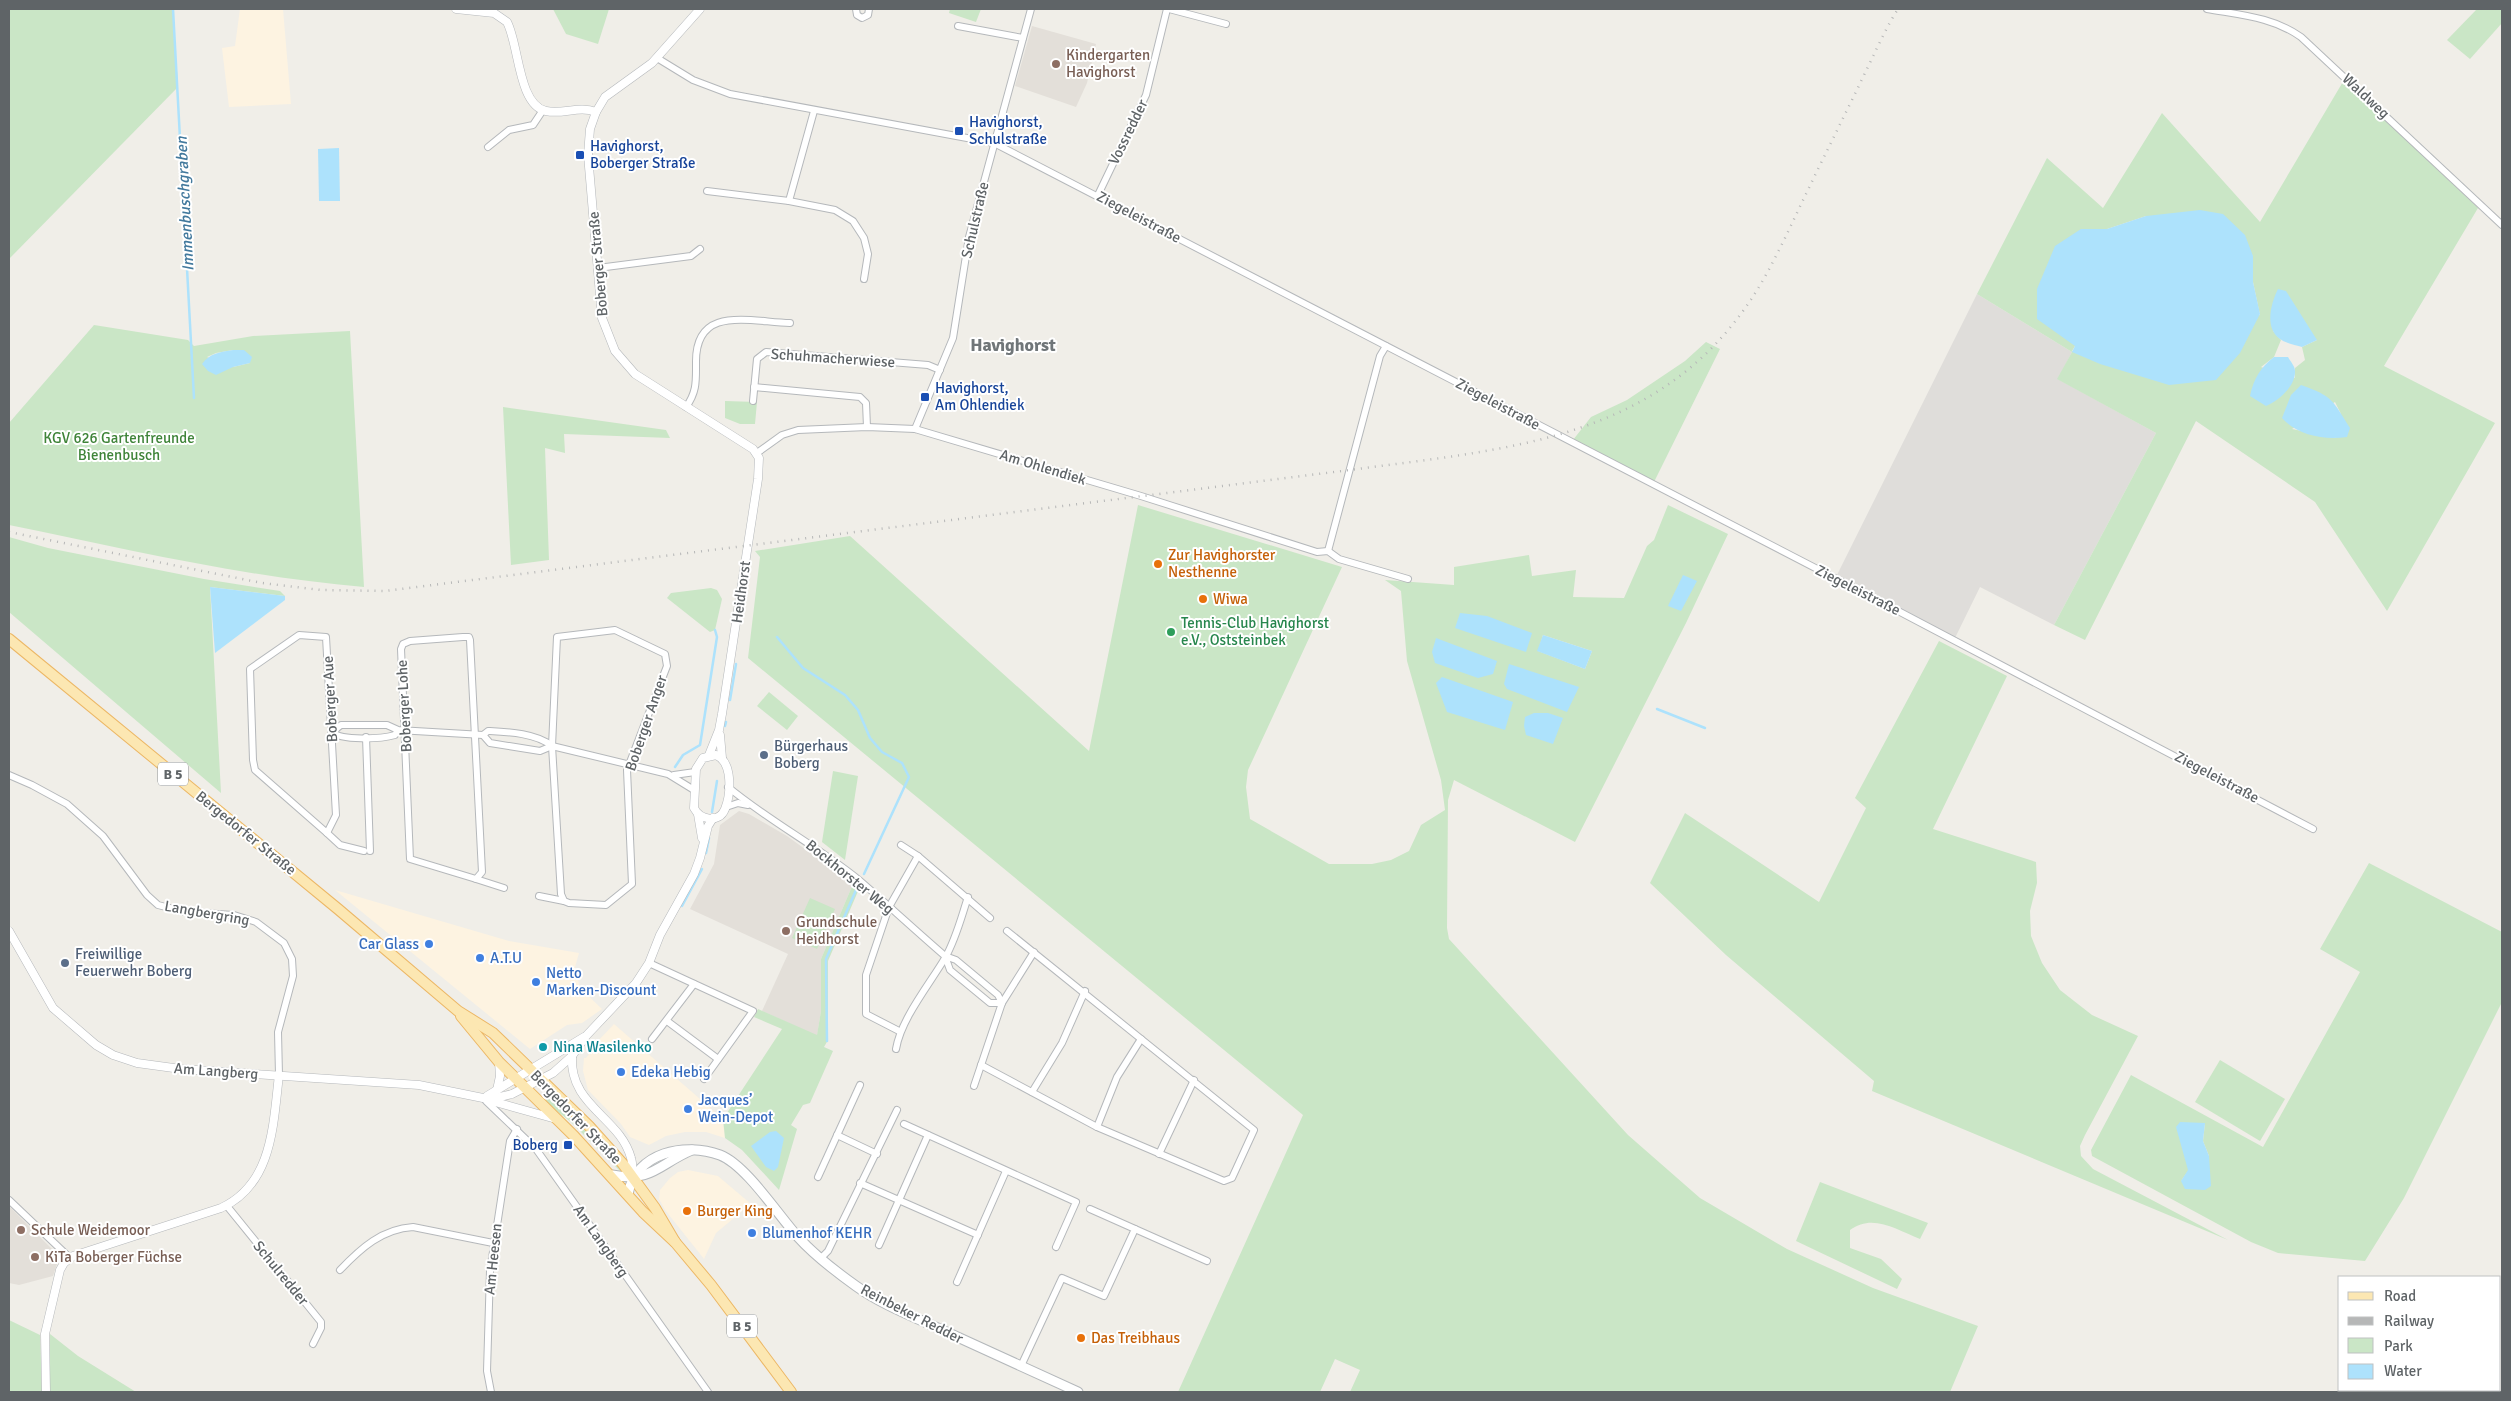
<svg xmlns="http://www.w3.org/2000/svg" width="2511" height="1401" font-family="Signika,sans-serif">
	<rect width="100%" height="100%" fill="#f0eee8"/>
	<g fill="#fdf3e1">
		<polygon points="240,9 283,9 291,104 229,107 222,48 235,46"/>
		<polygon points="335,890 509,941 579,953 575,967 580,988 602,1009 582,1023 567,1025 530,1049"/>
		<polygon points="614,1024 723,1119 725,1138 706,1132 685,1132 666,1136 649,1145 630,1137 621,1124 588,1090 583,1071 584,1058 586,1058 596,1045 596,1043"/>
		<polygon points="688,1170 718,1176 751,1204 716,1233 704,1259 665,1210 659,1199 660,1190 670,1178 678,1172"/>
	</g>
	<polygon fill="#dfddda" points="1977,294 2072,352 2058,379 2156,433 2054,625 1980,587 1955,638 1837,575"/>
	<g fill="#e3dfd9">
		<polygon points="1032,26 1096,44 1087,83 1076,107 1015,86"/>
		<polygon points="739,811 749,814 787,836 853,884 821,959 821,1011 817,1036 762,1011 788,954 690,909 714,864 720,825"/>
		<polygon points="9,1206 57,1254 58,1261 53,1276 19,1285 9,1283"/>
	</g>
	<g fill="#cae6c6" fill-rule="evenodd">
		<polygon points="9,9 173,9 178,87 9,259"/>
		<polygon points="553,9 609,9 598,44 566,34"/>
		<polygon points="950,9 981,9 976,22 949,13"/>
		<polygon points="2477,9 2502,9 2502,23 2470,59 2447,40"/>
		<path d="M2344,80L2478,208L2384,366L2495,423L2387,611L2315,502L2196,421L2085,640L2054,625L2156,433L2057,379L2072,352L1977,294L2047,158L2103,208L2162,113L2260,222ZM2146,216L2253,256V282L2260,315L2072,351L2075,346L2081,229H2107ZM2273,331L2317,340L2302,347L2305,360L2295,368V378L2261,367L2274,357L2281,340ZM2335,402L2341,414L2336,438L2292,429Z"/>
		<path d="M94,325L188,340L194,346L253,336L350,331L364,587C244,577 126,549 9,525V423ZM233,350L250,363L233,367L207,357L216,353Z"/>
		<polygon points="1706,342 1720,349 1654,482 1573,440 1591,417 1627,400 1685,361"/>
		<polygon points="725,401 757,402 755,424 740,424 725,418"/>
		<polygon points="503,407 666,430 670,438 564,434 565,453 545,448 549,560 511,565"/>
		<path d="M1138,505L1342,567L1248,770L1246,787L1250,819L1329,864H1372L1391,860L1409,851L1421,825L1445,810L1441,780L1407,661L1401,591L1385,580L1454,585V567L1529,555L1532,576L1576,570L1573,597L1624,598L1647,546L1654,540L1668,505L1728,534L1686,623L1575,842L1454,780L1448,800L1447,928L1449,939L1628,1135L1700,1198L1787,1249L1873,1288L1978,1326L1950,1392H1350L1360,1370L1335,1359L1320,1392H1178L1303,1115L748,658L760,557L755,551L850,536L1089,751ZM1543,635L1592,651L1585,669L1538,651Z"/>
		<polygon points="9,537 48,548 204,579 280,591 285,596 210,587 221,793 9,612"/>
		<polygon points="711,588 717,590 722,599 715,630 710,632 667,598 671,593"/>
		<polygon points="1939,641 2007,676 1933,829 2036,862 2037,883 2030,911 2031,936 2042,963 2060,990 2092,1015 2138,1036 2085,1135 2080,1146 2081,1156 2093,1169 2228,1240 1872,1091 1874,1081 1726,955 1650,883 1685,813 1819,902 1866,808 1855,798"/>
		<polygon points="769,692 798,716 787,730 757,706"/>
		<polygon points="833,771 858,776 845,860 822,842"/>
		<path d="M2369,863L2502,932V1002L2404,1198L2365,1261L2278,1253L2251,1242L2092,1156L2091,1150L2131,1075L2263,1147L2360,972L2320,949ZM2205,1123L2203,1141L2209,1156L2181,1181L2188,1171Z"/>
		<polygon points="853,884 859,889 828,961 828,1040 824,1047 833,1051 810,1103 803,1105 791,1125 797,1129 779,1190 742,1150 725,1138 723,1119 782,1029 754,1017 758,1009 817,1035 821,1011 821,959"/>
		<polygon points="810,898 835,909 817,949 792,938"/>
		<polygon points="2220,1060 2285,1099 2260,1141 2195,1102"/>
		<polygon points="548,1098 594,1138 622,1170 620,1171 571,1122 544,1101"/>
		<path d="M1820,1182L1928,1223L1920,1239C1897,1230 1873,1213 1850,1230V1248L1881,1259L1902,1279L1897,1289L1796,1241Z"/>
		<polygon points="9,1320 40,1335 42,1392 9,1392"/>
		<polygon points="50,1334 78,1356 136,1392 49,1392"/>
	</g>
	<g fill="#ade2fc">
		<polygon points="339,148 340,201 319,201 318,149"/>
		<polygon points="2200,210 2223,214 2245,235 2253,256 2253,282 2260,314 2240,353 2216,380 2169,385 2100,364 2072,352 2075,346 2037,319 2037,289 2055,246 2081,229 2107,229 2146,216"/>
		<path d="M2278,289L2286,291L2317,340L2302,347C2296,345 2285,343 2280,339C2264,328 2271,303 2278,289Z"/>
		<path d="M233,350H244L252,357L250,363L233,367L216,375L208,371L202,364C210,353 220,352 233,350Z"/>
		<path d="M2274,357H2288C2290,361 2295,366 2295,371C2296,386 2278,401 2266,406L2250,396C2254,378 2260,368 2274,357Z"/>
		<path d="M2301,385C2333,396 2333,401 2350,428L2347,437C2324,440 2298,436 2282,418L2291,395Z"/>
		<polygon points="1683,575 1697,581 1681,611 1668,606"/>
		<polygon points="210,587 285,596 285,600 215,653"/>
		<polygon points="1460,613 1487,616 1532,633 1526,652 1455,628"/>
		<polygon points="1543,635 1592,651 1585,669 1537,651"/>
		<polygon points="1436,638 1497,661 1493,674 1478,678 1435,663 1432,652"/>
		<polygon points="1509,664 1579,687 1567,712 1507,689 1504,684"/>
		<polygon points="1442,677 1513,702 1505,730 1447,712 1436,683"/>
		<polygon points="1534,713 1548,713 1563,718 1553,744 1526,735 1524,726 1525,717"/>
		<polygon points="2180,1122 2205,1123 2203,1141 2209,1156 2211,1186 2205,1190 2185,1189 2181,1181 2188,1170 2176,1127"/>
		<polygon points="776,1131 784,1138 778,1167 774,1171 766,1167 751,1146 770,1132"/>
	</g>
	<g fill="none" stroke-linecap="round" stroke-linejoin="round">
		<g stroke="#ade2fc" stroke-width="2.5">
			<polyline points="173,9 194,398"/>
			<polyline points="777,637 803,668 845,695 858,710 870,738 882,752 902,763 909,777 864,874"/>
			<polyline points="730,700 736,664"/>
			<polyline points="1657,709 1705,728"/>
			<polyline points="725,726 726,722"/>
			<polyline points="675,767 683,755 700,745 717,637 715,630"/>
			<polyline points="712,812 717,781"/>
			<polyline points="706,853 709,838"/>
			<polyline points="682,906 702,869"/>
			<polyline points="827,1041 826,959 856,890"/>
		</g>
		<defs>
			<g id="minor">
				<polyline points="856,9 857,15 862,18 868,15 869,9"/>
				<polyline points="1169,9 1226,24"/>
				<path d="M2207,9C2240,15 2273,17 2301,37L2502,225"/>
				<polyline points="958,26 1023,38"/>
				<polyline points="657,58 693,80 730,94 994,143 1883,603 2313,829"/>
				<polyline points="488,147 509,130 533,125 543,110"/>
				<polyline points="707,191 789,201 835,210 853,221 864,238 868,254 864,279"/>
				<polyline points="1098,195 1146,95 1167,9"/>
				<polyline points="789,201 814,111"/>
				<polyline points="598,268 691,256 700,249"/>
				<polyline points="754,387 860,397 866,403 867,427"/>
				<polyline points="753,401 757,359 766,352 928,365 940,370"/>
				<path d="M686,407C697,392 696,381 696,363C695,304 750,322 790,323"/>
				<polyline points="915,429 953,338 969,237 1031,9"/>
				<polyline points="757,453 782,435 798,430 867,427 915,429 1141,496 1317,552 1328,551 1339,559 1408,579"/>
				<polyline points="1328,551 1380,356 1386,346"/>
				<polygon points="615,630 665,654 667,666 627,770 632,884 606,905 569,903 564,901 561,894 552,746 557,637"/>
				<polygon points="299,635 326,637 336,815 327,833 255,770 253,760 250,669"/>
				<polygon points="463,637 469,637 470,640 482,872 476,879 410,859 401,649 403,644 410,641"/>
				<path d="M398,730L395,735C381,739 341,741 332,732L341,725H387L398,730L483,735L488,731C508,732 536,733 552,746L668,774L694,790"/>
				<polyline points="483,735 490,743 540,751 552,746"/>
				<polyline points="366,737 370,851"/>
				<polyline points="9,775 32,785 67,804 103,836 147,895 158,905 185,912 234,915 256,922 284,943 292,959 293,976 278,1032 279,1075"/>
				<polyline points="674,775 695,772"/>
				<path d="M728,787C769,821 817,846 859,880C888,905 916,931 945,956L950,970L990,1003H1002L998,995L956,960L945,956"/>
				<polyline points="726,807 738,803 748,805"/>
				<polyline points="327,833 340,845 364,851"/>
				<polyline points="901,845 918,856 990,918"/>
				<polyline points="476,879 504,888"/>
				<polyline points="539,896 564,901"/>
				<polyline points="649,963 753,1011 704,1079"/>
				<polyline points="667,1021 718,1059"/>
				<polyline points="899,1031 866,1014 866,975 889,907 918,856"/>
				<polyline points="652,1039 694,984"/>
				<path d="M896,1049C901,1019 929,985 945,958C956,939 961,918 968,897"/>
				<polyline points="981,1065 1097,1127 1224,1181 1232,1178 1254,1130 1007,931"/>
				<polyline points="974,1086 1002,1003 1034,952"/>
				<polyline points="1032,1092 1062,1043 1085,991"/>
				<polyline points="486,1101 536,1149 708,1392"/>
				<polyline points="904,1124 1076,1202 1056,1247"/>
				<polyline points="1097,1127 1117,1077 1141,1039"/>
				<polyline points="837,1135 877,1154"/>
				<polyline points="1159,1154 1194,1080"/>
				<polyline points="818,1177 860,1085"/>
				<polyline points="860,1183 978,1235"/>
				<polyline points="9,1200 70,1258"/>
				<polyline points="227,1206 321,1322 321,1328 313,1344"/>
				<polyline points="1135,1229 1207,1261"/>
				<polyline points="879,1245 928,1135"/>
				<polyline points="820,1259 828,1251 897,1110"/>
				<path d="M340,1270C361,1248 382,1229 413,1227L493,1243"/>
				<polyline points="957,1282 1006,1171"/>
				<polyline points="1021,1366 1062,1278 1104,1296 1135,1229 1090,1209"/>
				<polyline points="491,1392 487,1371 490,1271 510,1141 517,1129"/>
			</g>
			<g id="tertiary">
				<path d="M456,9L494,13L507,22C519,44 518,105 546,111C563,115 579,105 596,112"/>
				<polyline points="700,9 652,63 605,97 596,112 590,129 588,155 602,318 615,351 635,374 753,449 759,458 758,479 722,714 719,730 709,755"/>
				<polyline points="720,735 722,758"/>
				<path d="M716,755C733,762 731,794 725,809C719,824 700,820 694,808L696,769L703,758Z"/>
				<polyline points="698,814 702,838"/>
				<polyline points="9,931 53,1008 96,1045 113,1055 137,1063 181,1069 419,1085 483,1098 500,1097 512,1094 553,1073 572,1056 586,1036 636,983 649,963 660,935 694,874 700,858 708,826 713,818"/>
				<path d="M572,1056C569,1106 620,1117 631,1158C633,1164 632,1171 633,1177"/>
				<polyline points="497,1090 500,1076 499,1062"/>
				<polyline points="487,1096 584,1037"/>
				<polyline points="488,1100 556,1119"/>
				<path d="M46,1392L45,1334L60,1270L64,1263L73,1256L221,1208C273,1184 273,1125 279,1075"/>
			</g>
			<g id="secondary">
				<path d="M612,1175C652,1183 660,1163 692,1150"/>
				<path d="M628,1194C636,1152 685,1142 720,1155C746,1165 778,1215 798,1237C815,1256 835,1271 856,1286C881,1304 912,1316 940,1329C986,1350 1032,1371 1078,1392"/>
			</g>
			<g id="primary">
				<polyline points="9,639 338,909 458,1011 493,1033 589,1126 623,1164 655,1208 675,1242"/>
				<polyline points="461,1016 499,1062 574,1136 643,1212 675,1242 711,1285 791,1392"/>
			</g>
		</defs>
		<use href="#minor" stroke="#b5b8bb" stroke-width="8"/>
		<use href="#tertiary" stroke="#b5b8bb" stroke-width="9"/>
		<use href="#secondary" stroke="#b4b8bb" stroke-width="11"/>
		<use href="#primary" stroke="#ecb765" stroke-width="12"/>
		<use href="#minor" stroke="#fff" stroke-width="6"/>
		<use href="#tertiary" stroke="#fff" stroke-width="8"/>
		<use href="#secondary" stroke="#fff" stroke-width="9"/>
		<use href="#primary" stroke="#fce7b2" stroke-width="10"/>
		<path stroke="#b6b7b7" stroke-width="2.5" stroke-dasharray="1 6" stroke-linecap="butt" d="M9,532L262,583L321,590L385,591L1350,470C1504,449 1657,442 1752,298C1773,266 1789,229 1806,194C1825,154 1845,115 1864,75C1875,53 1885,29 1898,9"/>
	</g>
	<g fill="#8d6e63" stroke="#fff" stroke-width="2">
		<circle cx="1056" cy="64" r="5"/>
		<circle cx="786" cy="931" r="5"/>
		<circle cx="21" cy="1230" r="5"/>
		<circle cx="35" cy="1257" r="5"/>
	</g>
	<g fill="#1a4fb4" stroke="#fff" stroke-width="2">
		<rect x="954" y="126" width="10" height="10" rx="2.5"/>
		<rect x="575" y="150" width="10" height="10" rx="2.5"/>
		<rect x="920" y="392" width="10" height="10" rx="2.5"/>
		<rect x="563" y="1140" width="10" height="10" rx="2.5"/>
	</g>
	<g fill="#e8710a" stroke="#fff" stroke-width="2">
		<circle cx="1158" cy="564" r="5"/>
		<circle cx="1203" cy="599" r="5"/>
		<circle cx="687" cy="1211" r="5"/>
		<circle cx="1081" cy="1338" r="5"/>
	</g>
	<circle fill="#2e9e5b" stroke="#fff" stroke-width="2" cx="1171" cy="632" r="5"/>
	<g fill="#5c6f8a" stroke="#fff" stroke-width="2">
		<circle cx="764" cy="755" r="5"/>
		<circle cx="65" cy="963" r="5"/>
	</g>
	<g fill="#3f7fe0" stroke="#fff" stroke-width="2">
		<circle cx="429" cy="944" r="5"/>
		<circle cx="480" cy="958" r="5"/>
		<circle cx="536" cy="982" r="5"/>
		<circle cx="621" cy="1072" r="5"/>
		<circle cx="688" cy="1109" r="5"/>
		<circle cx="752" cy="1233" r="5"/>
	</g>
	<circle fill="#0f9aa8" stroke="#fff" stroke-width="2" cx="543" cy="1047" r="5"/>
	<g text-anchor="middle" stroke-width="4" stroke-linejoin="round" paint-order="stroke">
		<g fill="#fff" stroke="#8f9295" stroke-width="1">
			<rect x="158" y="762.5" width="30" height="23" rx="4"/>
			<rect x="727" y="1314.5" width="30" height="23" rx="4"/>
		</g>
		<g font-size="14" font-weight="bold" fill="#5f6467">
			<text x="173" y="779">B 5</text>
			<text x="742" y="1331">B 5</text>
		</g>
		<g font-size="15" fill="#785e54" stroke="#fff" text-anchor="start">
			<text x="1066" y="60">Kindergarten<tspan x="1066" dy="17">Havighorst</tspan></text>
			<text x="796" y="927">Grundschule<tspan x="796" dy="17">Heidhorst</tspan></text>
			<text x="31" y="1235">Schule Weidemoor</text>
			<text x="45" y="1262">KiTa Boberger Füchse</text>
		</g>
		<g font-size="15" fill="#5f6467" stroke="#fff">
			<text transform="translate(2366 96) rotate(43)" y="5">Waldweg</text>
			<text transform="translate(1128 132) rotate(-64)" y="5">Vossredder</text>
			<text transform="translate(1139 217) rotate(28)" y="5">Ziegeleistraße</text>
			<text transform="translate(975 220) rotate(-77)" y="5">Schulstraße</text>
			<text transform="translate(598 264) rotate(-95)" y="5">Boberger Straße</text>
			<text transform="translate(833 358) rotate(4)" y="5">Schuhmacherwiese</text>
			<text transform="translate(1498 404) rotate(28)" y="5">Ziegeleistraße</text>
			<text transform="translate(1043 467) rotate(17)" y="5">Am Ohlendiek</text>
			<text transform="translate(1858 590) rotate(27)" y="5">Ziegeleistraße</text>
			<text transform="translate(741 592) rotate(-82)" y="5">Heidhorst</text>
			<text transform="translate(330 699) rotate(-93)" y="5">Boberger Aue</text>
			<text transform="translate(404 706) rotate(-93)" y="5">Boberger Lohe</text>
			<text transform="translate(646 723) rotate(-71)" y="5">Boberger Anger</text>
			<text transform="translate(2217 777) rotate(28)" y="5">Ziegeleistraße</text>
			<text transform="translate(246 833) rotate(39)" y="5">Bergedorfer Straße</text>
			<text transform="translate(850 877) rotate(39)" y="5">Bockhorster Weg</text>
			<text transform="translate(207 913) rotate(10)" y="5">Langbergring</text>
			<text transform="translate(216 1071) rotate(4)" y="5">Am Langberg</text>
			<text transform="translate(576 1117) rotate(46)" y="5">Bergedorfer Straße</text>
			<text transform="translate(601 1241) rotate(55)" y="5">Am Langberg</text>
			<text transform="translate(493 1259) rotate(-84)" y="5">Am Heesen</text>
			<text transform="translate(281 1273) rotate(51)" y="5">Schulredder</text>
			<text transform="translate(912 1314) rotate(27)" y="5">Reinbeker Redder</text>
		</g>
		<g font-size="15" fill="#164399" stroke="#fff" text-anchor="start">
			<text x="969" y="127">Havighorst,<tspan x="969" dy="17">Schulstraße</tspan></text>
			<text x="590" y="151">Havighorst,<tspan x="590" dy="17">Boberger Straße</tspan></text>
			<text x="935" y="393">Havighorst,<tspan x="935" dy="17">Am Ohlendiek</tspan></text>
			<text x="558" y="1150" text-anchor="end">Boberg</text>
		</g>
		<g font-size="15" fill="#3f8439" stroke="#fff">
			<text x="119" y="443">KGV 626 Gartenfreunde<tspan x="119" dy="17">Bienenbusch</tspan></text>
		</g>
		<g font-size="15" fill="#c56008" stroke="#fff" text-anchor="start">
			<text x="1168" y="560">Zur Havighorster<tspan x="1168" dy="17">Nesthenne</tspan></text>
			<text x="1213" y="604">Wiwa</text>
			<text x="697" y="1216">Burger King</text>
			<text x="1091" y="1343">Das Treibhaus</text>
		</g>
		<g font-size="15" fill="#27864d" stroke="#fff" text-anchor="start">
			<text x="1181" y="628">Tennis-Club Havighorst<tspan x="1181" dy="17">e.V., Oststeinbek</tspan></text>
		</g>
		<g font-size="15" fill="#4e5e75" stroke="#fff" text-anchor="start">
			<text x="774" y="751">Bürgerhaus<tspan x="774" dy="17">Boberg</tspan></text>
			<text x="75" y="959">Freiwillige<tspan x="75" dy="17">Feuerwehr Boberg</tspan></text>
		</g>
		<g font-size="15" fill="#366cbe" stroke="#fff" text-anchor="start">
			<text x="419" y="949" text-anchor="end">Car Glass</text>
			<text x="490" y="963">A.T.U</text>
			<text x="546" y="978">Netto<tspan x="546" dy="17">Marken-Discount</tspan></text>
			<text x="631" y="1077">Edeka Hebig</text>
			<text x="698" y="1105">Jacques’<tspan x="698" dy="17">Wein-Depot</tspan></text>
			<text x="762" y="1238">Blumenhof KEHR</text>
		</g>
		<g font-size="15" fill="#0d838f" stroke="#fff" text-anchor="start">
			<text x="553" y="1052">Nina Wasilenko</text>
		</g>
		<g font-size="16" font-style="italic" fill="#42799d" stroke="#fff">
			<text transform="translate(184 204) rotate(-93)" y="6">Immenbuschgraben</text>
		</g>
		<g font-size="18" font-weight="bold" fill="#707679" stroke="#fff">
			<text x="1013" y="351">Havighorst</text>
		</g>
	</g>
	<rect width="2511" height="1401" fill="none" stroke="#5f6467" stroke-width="20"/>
	<rect x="2338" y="1276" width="162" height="115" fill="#ffffff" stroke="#bfc1c2"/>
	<rect x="2348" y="1292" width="25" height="8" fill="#fce7b2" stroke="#bfc1c2"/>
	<text x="2384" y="1301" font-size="15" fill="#5f6467">Road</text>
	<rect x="2348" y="1317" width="25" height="8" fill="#b6b7b7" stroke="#bfc1c2"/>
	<text x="2384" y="1326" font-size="15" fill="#5f6467">Railway</text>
	<rect x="2348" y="1338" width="25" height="15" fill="#cae6c6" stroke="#bfc1c2"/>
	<text x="2384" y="1351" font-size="15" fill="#5f6467">Park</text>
	<rect x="2348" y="1364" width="25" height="15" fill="#ade2fc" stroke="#bfc1c2"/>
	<text x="2384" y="1376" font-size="15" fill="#5f6467">Water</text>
</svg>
